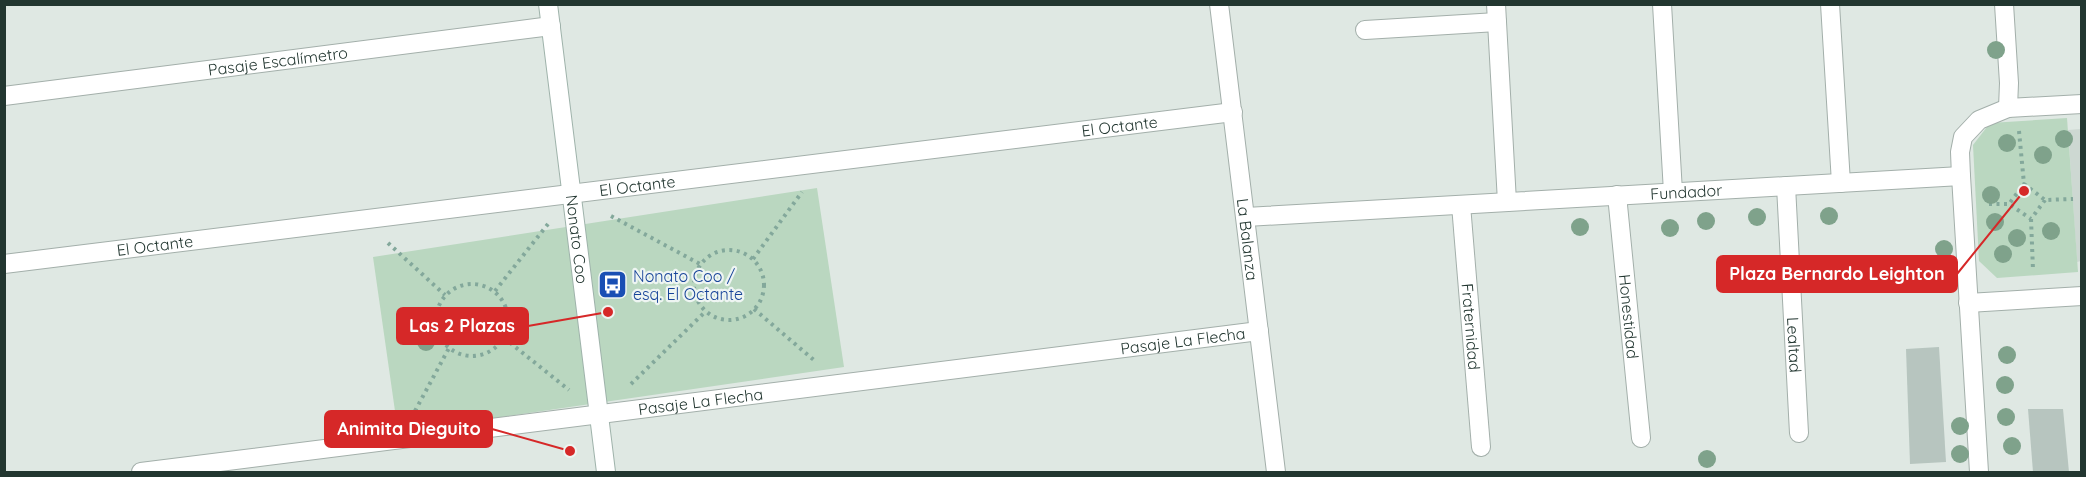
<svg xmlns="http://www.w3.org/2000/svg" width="2086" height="477" font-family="Quicksand,sans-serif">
	<rect width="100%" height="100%" fill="#dfe8e3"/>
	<polygon fill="#cdd8d2" points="2081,129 2081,261 2077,262 2068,130"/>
	<g fill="#bad7c0">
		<polygon points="2067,118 2078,272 1997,278 1979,261 1973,145 1990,123"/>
		<polygon points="817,188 844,367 398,432 373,257"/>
	</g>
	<g fill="#b7c5bf">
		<polygon points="1939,347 1946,462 1910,464 1906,349"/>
		<polygon points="2028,409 2063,409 2069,472 2033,472"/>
	</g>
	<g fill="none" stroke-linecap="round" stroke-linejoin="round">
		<defs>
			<g id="street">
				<path id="s1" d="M1219,4L1276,472"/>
				<polyline points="1496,4 1507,202"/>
				<polyline points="1662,4 1673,192"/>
				<polyline points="1830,4 1841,183"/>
				<polyline points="2004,4 2009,83 2008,108"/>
				<polyline points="1365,30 1497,22"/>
				<path id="s2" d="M4,96L551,26"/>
				<path id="s3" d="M1786,186L1799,433"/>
				<path id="s4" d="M1617,195L1641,438"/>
				<path id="s5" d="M1461,205L1481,447"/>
				<path id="s6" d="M1246,217L1961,176"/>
				<path id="s7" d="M4,264L1233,112"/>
				<polyline points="1968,303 2082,296"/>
				<path id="s8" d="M141,472L1259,331"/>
				<polyline points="1979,472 1961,176 1960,152 1963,137 1979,120 2008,108 2082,104"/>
			</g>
			<g id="secondary">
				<path id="s9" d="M548,4L606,472"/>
			</g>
		</defs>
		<use href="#street" stroke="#a3afaa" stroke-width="20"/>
		<use href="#secondary" stroke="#9fb3ab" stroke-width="20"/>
		<g stroke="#83a89b" stroke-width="4" stroke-dasharray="3 4.5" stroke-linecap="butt">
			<polyline points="2019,131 2024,184"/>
			<polyline points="2045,200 2031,219 2009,204 2024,184 2045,200 2073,199"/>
			<polyline points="1989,204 2009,204"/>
			<polyline points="611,216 700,264"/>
			<polyline points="2031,219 2033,270"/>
			<polyline points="388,243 445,295"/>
			<circle cx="729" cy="285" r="35"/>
			<polyline points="753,259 802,192"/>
			<circle cx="472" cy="320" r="36"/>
			<polyline points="495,291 548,224"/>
			<polyline points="754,309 815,361"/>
			<polyline points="504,338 569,390"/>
			<polyline points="631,384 706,311"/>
			<polyline points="415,411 449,348"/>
		</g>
		<use href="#street" stroke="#fff" stroke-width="18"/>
		<use href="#secondary" stroke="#fff" stroke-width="18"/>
	</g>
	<g fill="#7fa28b">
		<circle cx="1996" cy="50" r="9"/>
		<circle cx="2064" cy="139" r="9"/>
		<circle cx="2007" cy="143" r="9"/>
		<circle cx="2043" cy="155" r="9"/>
		<circle cx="1991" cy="195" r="9"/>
		<circle cx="1829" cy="216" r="9"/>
		<circle cx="1757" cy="217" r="9"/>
		<circle cx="1706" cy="221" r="9"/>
		<circle cx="1995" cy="222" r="9"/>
		<circle cx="1580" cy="227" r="9"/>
		<circle cx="1670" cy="228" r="9"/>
		<circle cx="2051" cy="231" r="9"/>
		<circle cx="2017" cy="238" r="9"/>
		<circle cx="1944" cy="249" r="9"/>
		<circle cx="2003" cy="254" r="9"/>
		<circle cx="426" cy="342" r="9"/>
		<circle cx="2007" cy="355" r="9"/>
		<circle cx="2005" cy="385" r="9"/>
		<circle cx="2006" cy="417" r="9"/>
		<circle cx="1960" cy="426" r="9"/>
		<circle cx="2012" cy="446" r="9"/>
		<circle cx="1960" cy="454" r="9"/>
		<circle cx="1707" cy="459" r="9"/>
	</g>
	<defs>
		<symbol id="bus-square" viewBox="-11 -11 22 22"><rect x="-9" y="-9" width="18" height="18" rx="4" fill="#1a4fb4" stroke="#eef5f2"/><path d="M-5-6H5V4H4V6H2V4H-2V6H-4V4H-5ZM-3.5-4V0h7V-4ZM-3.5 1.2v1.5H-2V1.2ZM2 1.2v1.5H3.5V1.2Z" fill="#fff"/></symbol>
	</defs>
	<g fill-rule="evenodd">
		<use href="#bus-square" x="596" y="268" width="33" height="33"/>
	</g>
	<g text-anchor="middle" stroke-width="4.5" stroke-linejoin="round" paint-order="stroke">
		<g font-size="16" fill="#223630" stroke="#eef5f2">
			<text dy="6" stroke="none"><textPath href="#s2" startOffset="276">Pasaje Escalímetro</textPath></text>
			<text dy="6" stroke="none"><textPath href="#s7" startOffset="1124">El Octante</textPath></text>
			<text dy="6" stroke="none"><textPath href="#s7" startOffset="638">El Octante</textPath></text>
			<text dy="6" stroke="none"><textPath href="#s6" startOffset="441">Fundador</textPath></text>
			<text dy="6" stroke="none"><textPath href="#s9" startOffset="237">Nonato Coo</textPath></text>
			<text dy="6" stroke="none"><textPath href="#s1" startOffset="237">La Balanza</textPath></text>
			<text dy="6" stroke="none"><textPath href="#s7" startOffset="152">El Octante</textPath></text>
			<text dy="6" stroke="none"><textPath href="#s4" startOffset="122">Honestidad</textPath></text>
			<text dy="6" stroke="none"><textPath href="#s5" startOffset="122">Fraternidad</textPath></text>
			<text dy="6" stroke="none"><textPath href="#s8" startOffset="1050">Pasaje La Flecha</textPath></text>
			<text dy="6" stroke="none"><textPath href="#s3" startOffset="159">Lealtad</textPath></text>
			<text dy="6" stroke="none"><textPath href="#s8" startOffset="564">Pasaje La Flecha</textPath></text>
		</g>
		<g font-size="16" fill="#164399" stroke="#eef5f2" text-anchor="start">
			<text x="633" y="282">Nonato Coo /<tspan x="633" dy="18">esq. El Octante</tspan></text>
		</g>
	</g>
	<path fill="none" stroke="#d62828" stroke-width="2" d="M2024 191L1957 274M608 312L528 326M570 451L492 429"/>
	<g fill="#d62828" stroke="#eef5f2" stroke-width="2">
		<circle cx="2024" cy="191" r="6"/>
		<circle cx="608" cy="312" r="6"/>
		<circle cx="570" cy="451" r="6"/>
	</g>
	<g fill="#d62828" stroke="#d62828" stroke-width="2">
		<rect x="1717" y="256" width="240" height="36" rx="6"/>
		<rect x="397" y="308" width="131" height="36" rx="6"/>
		<rect x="325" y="411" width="167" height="36" rx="6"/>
	</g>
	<g font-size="18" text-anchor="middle" font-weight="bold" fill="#fff">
		<text x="1837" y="280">Plaza Bernardo Leighton</text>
		<text x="462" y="332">Las 2 Plazas</text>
		<text x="409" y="435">Animita Dieguito</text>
	</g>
	<rect width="2086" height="477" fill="none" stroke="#223630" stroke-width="12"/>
</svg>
